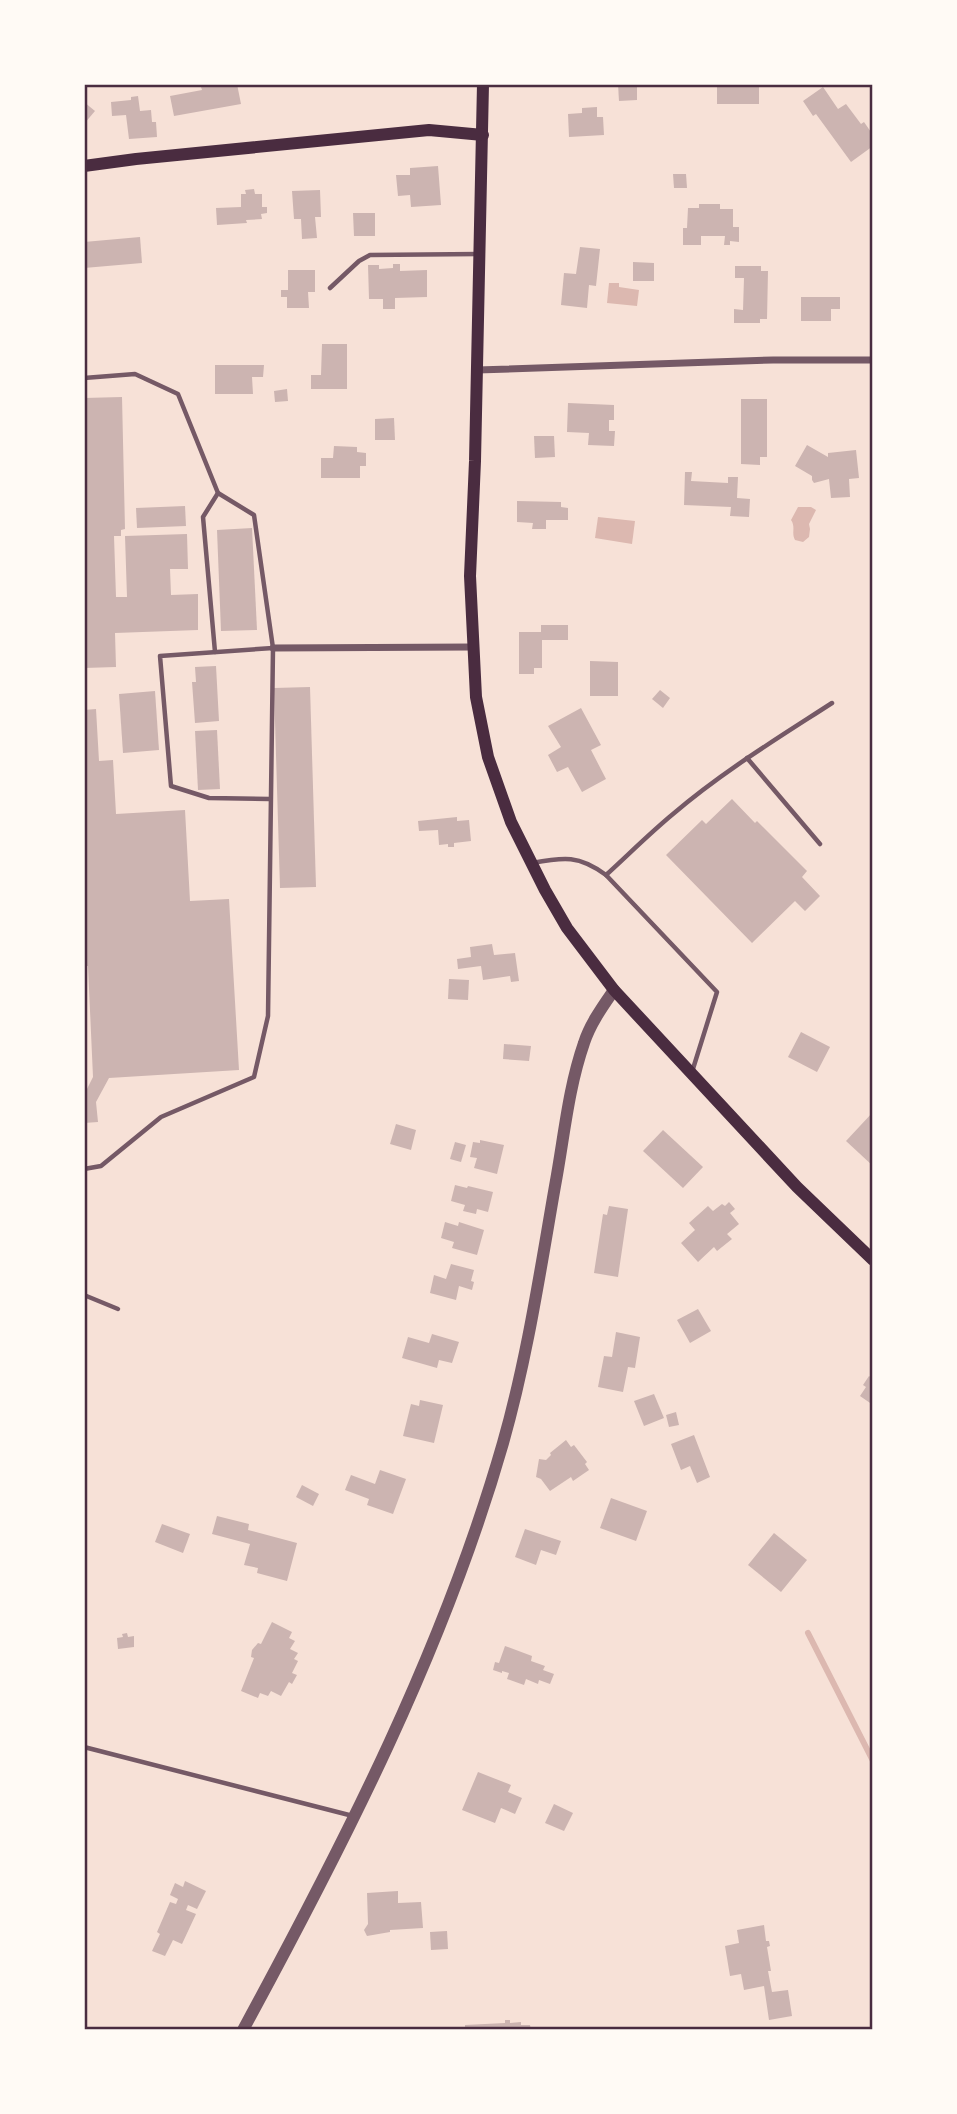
<svg xmlns="http://www.w3.org/2000/svg" width="957" height="2114" font-family="'Fira Sans',sans-serif">
	<rect width="100%" height="100%" fill="#f7e1d7"/>
	<g fill="#dcb8b0">
		<polygon points="609,283 619,283 619,287 639,290 637,306 607,303"/>
		<path d="M798,507H811L816,510L809,524L810,529L809,537L803,542L795,540C791,533 796,527 791,520Z"/>
		<polygon points="598,517 635,521 632,544 595,538"/>
	</g>
	<g fill="none" stroke-linecap="round" stroke-linejoin="round">
		<polyline stroke="#dcb8b0" stroke-width="6" points="808,1633 873,1761"/>
	</g>
	<g fill="#ccb4b1">
		<polygon points="216,84 237,84 241,104 174,116 170,96 202,90 201,87"/>
		<polygon points="618,84 637,84 637,100 619,101"/>
		<rect x="717" y="84" width="42" height="20"/>
		<polygon points="823,87 838,109 846,104 861,124 864,122 873,135 873,146 851,162 816,114 813,116 803,101"/>
		<polygon points="138,96 140,111 151,110 152,122 156,122 157,137 129,139 126,115 112,116 111,102 131,100 131,97"/>
		<polygon points="84,102 95,111 84,124"/>
		<polygon points="597,107 597,117 603,117 604,135 569,137 568,114 582,113 582,108"/>
		<polygon points="438,166 441,205 411,207 410,195 398,196 396,175 410,175 410,168"/>
		<polygon points="673,174 686,174 687,188 674,188"/>
		<polygon points="254,189 255,194 262,194 262,207 267,207 267,213 261,214 262,219 246,220 247,223 217,225 216,208 241,207 241,194 246,194 245,190"/>
		<polygon points="320,190 321,217 315,217 317,238 302,239 301,219 294,219 292,191"/>
		<polygon points="699,204 720,204 720,209 733,209 733,227 739,227 739,242 730,241 730,245 724,245 725,236 701,236 701,245 683,245 683,228 687,228 688,208 699,208"/>
		<polygon points="353,213 375,213 375,236 354,236"/>
		<polygon points="140,237 142,263 84,268 84,242"/>
		<polygon points="580,247 600,249 596,286 589,285 587,308 561,305 564,273 576,274"/>
		<polygon points="633,262 654,263 654,281 633,281"/>
		<polygon points="393,264 400,264 400,271 427,270 427,297 395,298 395,309 383,309 383,299 369,299 368,265 379,265 379,269 393,268"/>
		<polygon points="735,266 761,266 761,271 768,271 767,319 760,319 760,323 734,323 734,309 743,310 744,278 735,278"/>
		<polygon points="288,270 315,270 315,292 308,292 309,308 287,308 287,297 281,297 281,290 288,290"/>
		<polygon points="801,297 840,297 840,309 831,309 831,321 801,321"/>
		<polygon points="322,344 347,344 347,389 311,389 311,375 321,375"/>
		<polygon points="215,365 264,365 263,377 252,377 253,394 215,394"/>
		<polygon points="287,389 288,401 275,402 274,391"/>
		<polygon points="122,397 125,529 121,530 121,536 114,536 116,597 127,597 125,536 187,534 188,569 170,569 171,595 198,594 198,630 115,633 116,667 84,668 84,398"/>
		<polygon points="741,399 767,399 767,457 760,457 760,465 741,464"/>
		<polygon points="568,403 614,405 614,420 609,420 609,431 615,431 614,446 588,445 589,433 567,432"/>
		<polygon points="394,418 395,440 375,440 375,419"/>
		<polygon points="534,436 554,436 555,457 535,458"/>
		<polygon points="807,445 828,457 828,453 856,450 859,478 849,479 850,497 831,498 829,479 814,483 812,480 812,476 795,466"/>
		<polygon points="334,446 357,447 357,452 366,453 366,466 360,466 360,478 321,478 321,458 333,458"/>
		<polygon points="685,472 692,472 691,481 728,483 728,477 738,477 737,498 750,499 749,517 730,516 731,507 684,505"/>
		<polygon points="517,501 561,502 561,507 568,508 568,520 546,520 546,529 532,529 533,523 517,522"/>
		<polygon points="185,506 186,526 137,528 136,508"/>
		<polygon points="252,528 257,630 221,631 217,530"/>
		<polygon points="541,625 568,625 568,640 542,640 542,668 534,668 534,674 519,674 519,632 541,632"/>
		<polygon points="590,661 618,662 618,696 590,696"/>
		<polygon points="216,666 219,721 195,723 192,682 196,682 195,667"/>
		<polygon points="310,687 316,887 280,888 274,688"/>
		<polygon points="660,690 670,698 663,708 652,699"/>
		<polygon points="155,691 159,750 123,753 119,694"/>
		<polygon points="581,708 601,745 591,750 606,779 582,792 568,767 557,772 548,755 561,747 548,726"/>
		<polygon points="96,709 99,761 113,760 116,814 185,810 190,901 229,899 239,1070 109,1078 96,1102 98,1122 84,1123 84,1095 93,1077 88,966 84,966 84,710"/>
		<polygon points="217,730 220,789 198,790 195,731"/>
		<polygon points="732,799 755,823 757,821 807,871 802,877 820,896 805,911 795,901 752,943 666,855 702,820 706,824"/>
		<polygon points="457,817 457,821 469,820 471,841 454,843 454,847 448,847 448,844 439,845 438,830 419,831 418,821"/>
		<polygon points="492,944 494,955 515,953 519,981 511,982 510,976 483,980 481,966 458,969 457,959 471,957 470,947"/>
		<polygon points="449,979 469,980 468,1000 448,999"/>
		<polygon points="801,1032 830,1047 817,1072 788,1057"/>
		<polygon points="504,1044 531,1046 529,1061 503,1059"/>
		<polygon points="873,1112 873,1166 846,1141"/>
		<polygon points="396,1124 416,1130 411,1150 390,1144"/>
		<polygon points="663,1130 703,1167 683,1188 643,1151"/>
		<polygon points="84,1134 86,1134 87,1153 84,1153"/>
		<polygon points="480,1140 504,1145 497,1174 474,1168 477,1158 470,1157 473,1142 480,1143"/>
		<polygon points="455,1142 466,1145 461,1162 450,1159"/>
		<polygon points="455,1185 467,1188 468,1186 493,1192 488,1212 477,1209 476,1214 463,1211 465,1205 451,1201"/>
		<polygon points="729,1202 735,1209 730,1213 739,1224 727,1234 732,1239 717,1251 714,1247 698,1262 681,1243 695,1230 689,1223 708,1206 713,1211 722,1204 725,1206"/>
		<polygon points="609,1206 628,1209 618,1277 594,1273 603,1214 607,1215"/>
		<polygon points="445,1222 458,1226 459,1222 484,1230 477,1255 452,1248 454,1242 441,1238"/>
		<polygon points="451,1264 474,1270 471,1281 474,1282 472,1290 459,1286 456,1300 430,1293 434,1275 446,1279"/>
		<polygon points="698,1309 711,1331 690,1343 677,1320"/>
		<polygon points="616,1332 640,1337 635,1368 628,1367 623,1392 598,1387 604,1356 612,1357"/>
		<polygon points="432,1334 459,1342 452,1363 439,1360 437,1368 402,1358 408,1337 429,1343"/>
		<polygon points="869,1376 873,1379 873,1405 860,1396 866,1387 863,1385"/>
		<polygon points="654,1394 664,1418 644,1426 634,1401"/>
		<polygon points="420,1400 443,1405 434,1443 403,1436 411,1404 419,1406"/>
		<polygon points="676,1412 679,1425 669,1427 666,1415"/>
		<polygon points="694,1435 710,1477 697,1483 690,1466 681,1470 671,1444"/>
		<polygon points="566,1440 571,1447 574,1445 587,1462 585,1464 589,1470 573,1481 571,1477 550,1491 541,1479 536,1477 539,1459 546,1460 551,1455 550,1453"/>
		<polygon points="380,1470 406,1479 393,1514 367,1505 369,1499 345,1490 351,1475 375,1484"/>
		<polygon points="302,1485 319,1494 313,1506 296,1497"/>
		<polygon points="611,1498 647,1511 636,1541 600,1528"/>
		<polygon points="217,1516 249,1524 248,1530 297,1543 287,1581 257,1573 258,1568 244,1565 250,1544 212,1534"/>
		<polygon points="162,1524 190,1534 183,1553 155,1542"/>
		<polygon points="525,1529 561,1541 556,1555 541,1550 536,1565 515,1557"/>
		<polygon points="774,1533 807,1560 781,1592 748,1565"/>
		<polygon points="272,1622 292,1632 289,1638 295,1641 290,1649 298,1653 294,1659 298,1661 292,1673 297,1675 292,1684 289,1682 281,1696 271,1691 268,1696 260,1693 258,1698 241,1691 254,1658 251,1657 252,1650 258,1643 261,1644"/>
		<polygon points="127,1633 128,1637 134,1636 134,1647 118,1649 117,1638 123,1637 122,1634"/>
		<polygon points="505,1646 532,1656 531,1661 545,1666 543,1670 554,1674 550,1684 539,1680 538,1684 526,1679 524,1685 507,1679 509,1673 502,1671 502,1673 493,1670 495,1662 499,1663"/>
		<polygon points="478,1772 511,1785 508,1792 522,1798 515,1814 501,1808 495,1823 462,1810"/>
		<polygon points="554,1804 573,1813 564,1831 545,1823"/>
		<polygon points="185,1881 206,1891 197,1909 188,1905 186,1910 196,1914 182,1944 173,1940 165,1956 152,1951 160,1934 157,1932 170,1902 176,1904 178,1899 170,1895 175,1883 183,1887"/>
		<polygon points="398,1891 398,1903 421,1902 423,1928 390,1930 390,1932 367,1936 364,1930 368,1924 367,1893"/>
		<polygon points="764,1925 766,1941 769,1941 770,1946 767,1947 771,1971 768,1971 772,1992 788,1990 792,2016 769,2020 764,1986 744,1990 741,1974 730,1976 725,1946 739,1943 737,1930"/>
		<polygon points="447,1931 448,1949 431,1950 430,1932"/>
		<polygon points="505,2020 510,2020 510,2023 521,2022 521,2025 530,2025 531,2030 465,2030 465,2025 505,2023"/>
	</g>
	<g fill="none" stroke-linecap="round" stroke-linejoin="round">
		<g stroke="#755966" stroke-width="4.5">
			<polyline points="330,288 359,261 370,255 479,254"/>
			<polyline points="84,378 135,374 178,394 218,493 254,515 273,648 268,1016 254,1077 161,1117 101,1166 84,1169"/>
			<polyline points="215,652 203,517 218,493"/>
			<polyline points="747,758 820,844"/>
			<polyline points="270,799 209,798 171,786 160,656 273,648"/>
			<path d="M532,863C564,857 579,855 606,875L717,992L692,1072"/>
			<path d="M606,875C628,855 650,833 673,814C722,772 778,738 832,703"/>
			<polyline points="84,1295 118,1309"/>
			<polyline points="84,1747 353,1816"/>
		</g>
		<g stroke="#755966" stroke-width="7">
			<polyline points="477,370 773,360 873,360"/>
			<polyline points="273,648 472,647"/>
		</g>
		<path stroke="#755966" stroke-width="12" d="M243,2030C345,1842 444,1649 503,1443C527,1359 540,1272 555,1186C564,1138 568,1089 584,1043C590,1024 603,1006 614,990"/>
		<g stroke="#4a2c40" stroke-width="12">
			<polyline points="483,84 475,461 470,576 476,697 488,757 511,822 545,890 567,928 614,990 797,1187 873,1260"/>
			<polyline points="84,166 136,159 429,130 483,135"/>
		</g>
	</g>
	<rect width="957" height="2114" fill="none" stroke="#fffaf5" stroke-width="172"/>
	<rect x="86" y="86" width="785" height="1942" fill="none" stroke="#4a2c40" stroke-width="2.5"/>
</svg>
